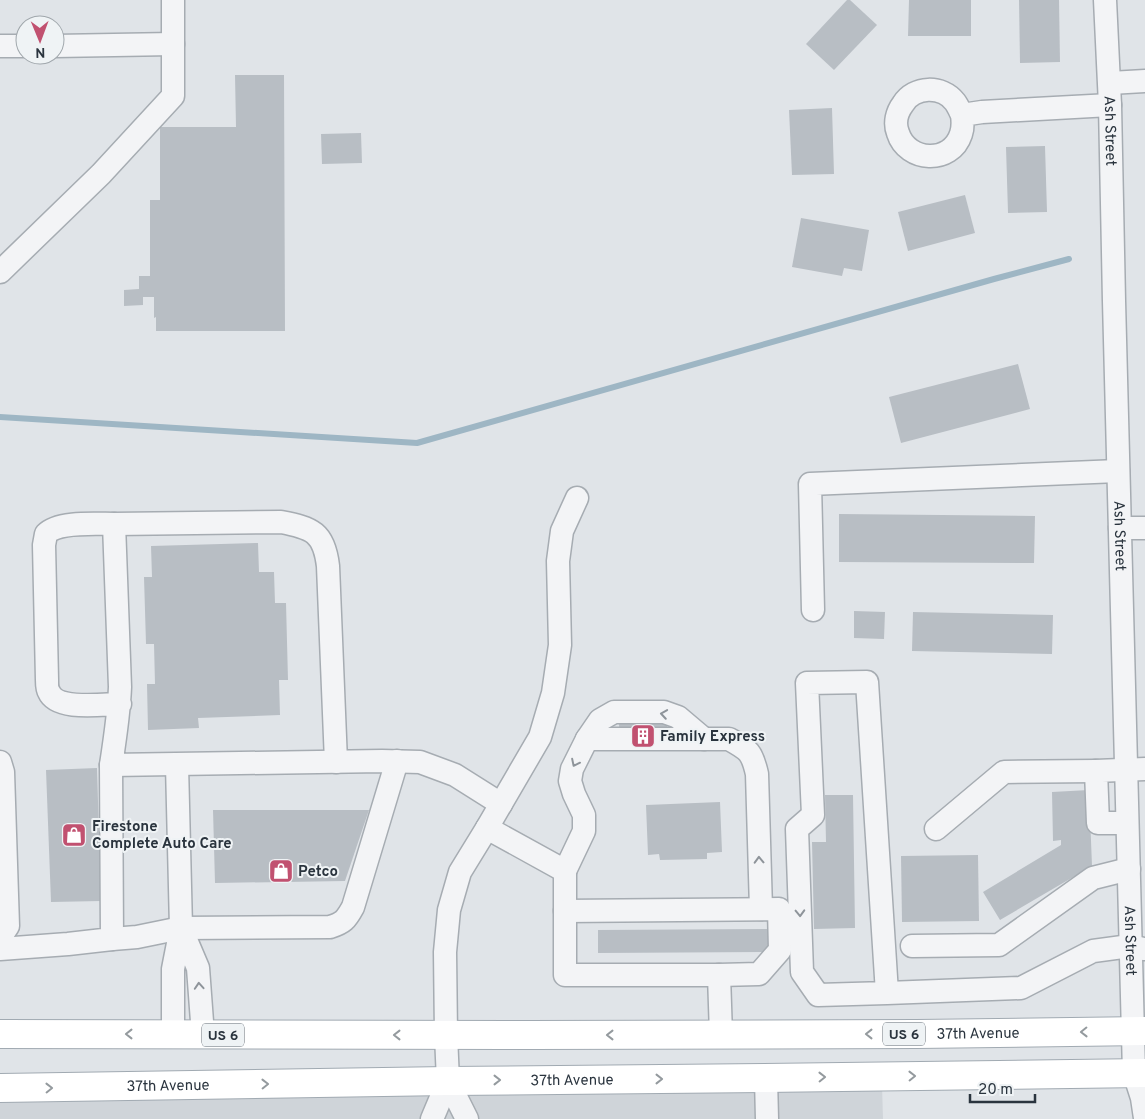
<svg xmlns="http://www.w3.org/2000/svg" width="1145" height="1119" font-family="Overpass,sans-serif">
	<rect width="100%" height="100%" fill="#e0e4e8"/>
	<polygon fill="#cfd4d9" points="882,1084 883,1119 0,1119 0,1097"/>
	<g fill="none" stroke-linecap="round" stroke-linejoin="round">
		<polyline stroke="#9eb6c4" stroke-width="6" points="0,417 417,443 994,279 1069,259"/>
	</g>
	<g fill="#b8bec4">
		<polygon points="847,0 850,0 877,25 834,70 806,44"/>
		<polygon points="909,0 971,0 971,36 908,36"/>
		<polygon points="1019,0 1059,0 1060,62 1020,63"/>
		<polygon points="235,75 284,75 285,331 156,331 156,317 154,318 154,297 143,297 143,305 124,306 124,290 139,289 139,276 150,276 150,200 160,200 160,127 236,127"/>
		<polygon points="832,108 834,174 792,175 789,110"/>
		<polygon points="361,133 362,163 322,164 321,134"/>
		<polygon points="1045,146 1047,212 1008,213 1006,147"/>
		<polygon points="965,195 975,233 908,251 898,212"/>
		<polygon points="801,218 869,230 862,271 844,268 842,276 792,267"/>
		<polygon points="1018,364 1030,409 901,443 889,397"/>
		<polygon points="839,514 1035,516 1034,563 839,562"/>
		<polygon points="258,543 259,572 274,572 275,603 286,603 288,680 279,680 280,715 198,718 199,728 148,730 147,684 155,684 154,644 146,644 144,577 152,577 151,546"/>
		<polygon points="854,611 885,612 884,639 854,638"/>
		<polygon points="913,612 1053,615 1052,654 912,651"/>
		<polygon points="667,722 667,749 620,750 619,723"/>
		<polygon points="97,768 101,901 51,902 46,770"/>
		<polygon points="1089,790 1092,866 1000,920 983,892 1061,845 1061,840 1053,841 1052,792"/>
		<polygon points="825,795 853,795 855,928 814,929 812,842 826,842"/>
		<polygon points="720,802 722,852 707,853 707,859 660,860 659,854 648,855 646,805"/>
		<polygon points="213,810 369,810 345,881 215,883"/>
		<polygon points="978,855 979,921 902,922 901,856"/>
		<polygon points="772,929 773,952 598,953 598,930"/>
	</g>
	<g fill="none" stroke-linecap="round" stroke-linejoin="round">
		<defs>
			<g id="minor">
				<path id="s1" d="M1105,0L1110,105L1114,301L1134,1073L1142,1098L1145,1118"/>
				<polyline points="0,46 25,46"/>
				<polyline points="55,46 173,44"/>
				<polyline points="1110,83 1145,81"/>
				<path d="M962,115C963,122 963,128 961,134C951,165 907,162 898,133C894,123 897,112 903,104C914,86 942,85 955,102C958,106 960,111 962,115L982,112L1110,105"/>
				<polyline points="0,272 101,174 173,96 173,0"/>
				<path d="M114,524L281,522C312,528 324,532 328,566L336,762"/>
				<polyline points="1120,528 1145,528"/>
				<polyline points="813,610 810,484 1118,471"/>
				<path d="M120,704C102,704 57,711 49,692C47,689 47,683 47,680L44,545L46,534C58,521 96,524 114,524L120,687C119,713 115,739 111,765L382,761L420,762L455,775L501,804"/>
				<polyline points="587,739 600,720 614,712 664,712 678,717 704,739"/>
				<polyline points="0,762 3,772 8,926 0,938"/>
				<polyline points="177,765 181,928"/>
				<polyline points="1127,823 1098,823 1096,771 1145,769"/>
				<polyline points="487,828 565,871 565,975 719,975 721,1035"/>
				<polyline points="936,829 1004,772 1096,771"/>
				<path d="M565,871L584,831V815L574,794L570,781L572,769L587,739H729C749,750 752,752 757,774L761,909"/>
				<polyline points="565,911 779,909 780,950 759,974 719,975"/>
				<path d="M112,939L137,937L181,928L330,927C343,923 346,920 353,907L397,761"/>
				<polyline points="912,946 999,945 1093,878 1129,869"/>
				<polyline points="0,949 68,944 112,939 111,765"/>
				<polyline points="887,993 818,995 802,972 797,829 813,815 807,683 867,682 887,993 1021,988 1093,951 1130,946 1144,949"/>
				<polyline points="173,1034 173,969 181,928 198,968 203,1035"/>
				<polyline points="766,1078 767,1119"/>
				<polyline points="432,1119 448,1081"/>
				<polyline points="467,1119 448,1081 446,1035 445,952 449,910 460,872 487,828 540,737 553,693 560,645 558,561 562,531 577,498"/>
			</g>
			<g id="major">
				<path id="s2" d="M0,1034L528,1035L917,1034L1145,1031"/>
				<path id="s3" d="M0,1088L448,1081L764,1078L1145,1073"/>
			</g>
		</defs>
		<use href="#minor" stroke="#a6acb2" stroke-width="25"/>
		<use href="#major" stroke="#a1aab2" stroke-width="30"/>
		<use href="#minor" stroke="#f3f4f6" stroke-width="22"/>
		<use href="#major" stroke="#fff" stroke-width="28"/>
	</g>
	<defs><path id="oneway-chevron" d="M-2-3.5L2.5 0L-2 3.5" fill="none" stroke-width="1.6" stroke-linecap="round" stroke-linejoin="round" transform="scale(1.25)"/></defs>
	<g stroke="#8e949a">
		<use href="#oneway-chevron" transform="translate(664 714) rotate(-171)"/>
		<use href="#oneway-chevron" transform="translate(575 763) rotate(116)"/>
		<use href="#oneway-chevron" transform="translate(759 860) rotate(-92)"/>
		<use href="#oneway-chevron" transform="translate(800 913) rotate(88)"/>
		<use href="#oneway-chevron" transform="translate(199 986) rotate(-94)"/>
	</g>
	<g stroke="#949a9e">
		<use href="#oneway-chevron" transform="translate(1084 1032) rotate(179)"/>
		<use href="#oneway-chevron" transform="translate(129 1034) rotate(-180)"/>
		<use href="#oneway-chevron" transform="translate(869 1034) rotate(180)"/>
		<use href="#oneway-chevron" transform="translate(397 1035) rotate(-180)"/>
		<use href="#oneway-chevron" transform="translate(610 1035) rotate(180)"/>
		<use href="#oneway-chevron" transform="translate(912 1076) rotate(-1)"/>
		<use href="#oneway-chevron" transform="translate(822 1077) rotate(-1)"/>
		<use href="#oneway-chevron" transform="translate(659 1079)"/>
		<use href="#oneway-chevron" transform="translate(497 1080)"/>
		<use href="#oneway-chevron" transform="translate(265 1084) rotate(-1)"/>
		<use href="#oneway-chevron" transform="translate(49 1088) rotate(-1)"/>
	</g>
	<defs>
		<symbol id="building-square" viewBox="-11 -11 22 22"><rect x="-9" y="-9" width="18" height="18" rx="4" fill="#c15170" stroke="#eff3f5"/><path d="M-4-6H4V6H1V3H-1V6H-4ZM-2.5-4.3h1.7v1.8h-1.7ZM.8-4.3h1.7v1.8H.8ZM-2.5-1h1.7V.8h-1.7ZM.8-1h1.7V.8H.8Z" fill="#fff"/></symbol>
		<symbol id="shop-square" viewBox="-11 -11 22 22"><rect x="-9" y="-9" width="18" height="18" rx="4" fill="#c15170" stroke="#eff3f5"/><path d="M-5-2.5h2.3a2.7 3.5 0 0 1 5.4 0H5L5.5 6h-11ZM-1.5-2.5h3a1.5 2.3 0 0 0-3 0Z" fill="#fff"/></symbol>
	</defs>
	<g fill-rule="evenodd">
		<use href="#building-square" x="629" y="722" width="28" height="28"/>
		<use href="#shop-square" x="60" y="821" width="28" height="28"/>
		<use href="#shop-square" x="267" y="857" width="28" height="28"/>
	</g>
	<g text-anchor="middle" stroke-width="4" stroke-linejoin="round" paint-order="stroke">
		<g fill="#eff3f5" stroke="#656d75" stroke-width="1">
			<rect x="883" y="1022.5" width="42" height="23" rx="4"/>
			<rect x="202" y="1023.5" width="42" height="23" rx="4"/>
		</g>
		<g font-size="14" font-weight="bold" fill="#2a343e">
			<text x="904" y="1039">US 6</text>
			<text x="223" y="1040">US 6</text>
		</g>
		<g font-size="15" fill="#2a343e" stroke="#eff3f5">
			<text dy="5" stroke="none"><textPath href="#s1" startOffset="131">Ash Street</textPath></text>
			<text dy="5" stroke="none"><textPath href="#s1" startOffset="536">Ash Street</textPath></text>
			<text dy="5" stroke="none"><textPath href="#s1" startOffset="941">Ash Street</textPath></text>
			<text dy="5" stroke="none"><textPath href="#s2" startOffset="978">37th Avenue</textPath></text>
			<text dy="5" stroke="none"><textPath href="#s3" startOffset="572">37th Avenue</textPath></text>
			<text dy="5" stroke="none"><textPath href="#s3" startOffset="168">37th Avenue</textPath></text>
		</g>
		<g font-size="15" font-weight="bold" fill="#2a343e" stroke="#eff3f5" text-anchor="start">
			<text x="660" y="741">Family Express</text>
			<text x="92" y="831">Firestone<tspan x="92" dy="17">Complete Auto Care</tspan></text>
			<text x="298" y="876">Petco</text>
		</g>
	</g>
	<g transform="translate(40 40) rotate(179)"><circle r="24" fill="#eff3f5" stroke="#a0a7ac"/>
	<path d="M0-4L9 19L0 12L-9 19Z" fill="#c15170"/>
	<text y="-8" font-size="14" font-weight="bold" text-anchor="middle" fill="#2a343e">N</text>
	</g>
	<path d="M970 1094v8h65v-8" fill="none" stroke="#2a343e" stroke-width="2.5"/>
	<text x="978" y="1094" font-size="15" fill="#2a343e" stroke="#eff3f5" stroke-width="4" paint-order="stroke">20 m</text>
</svg>
